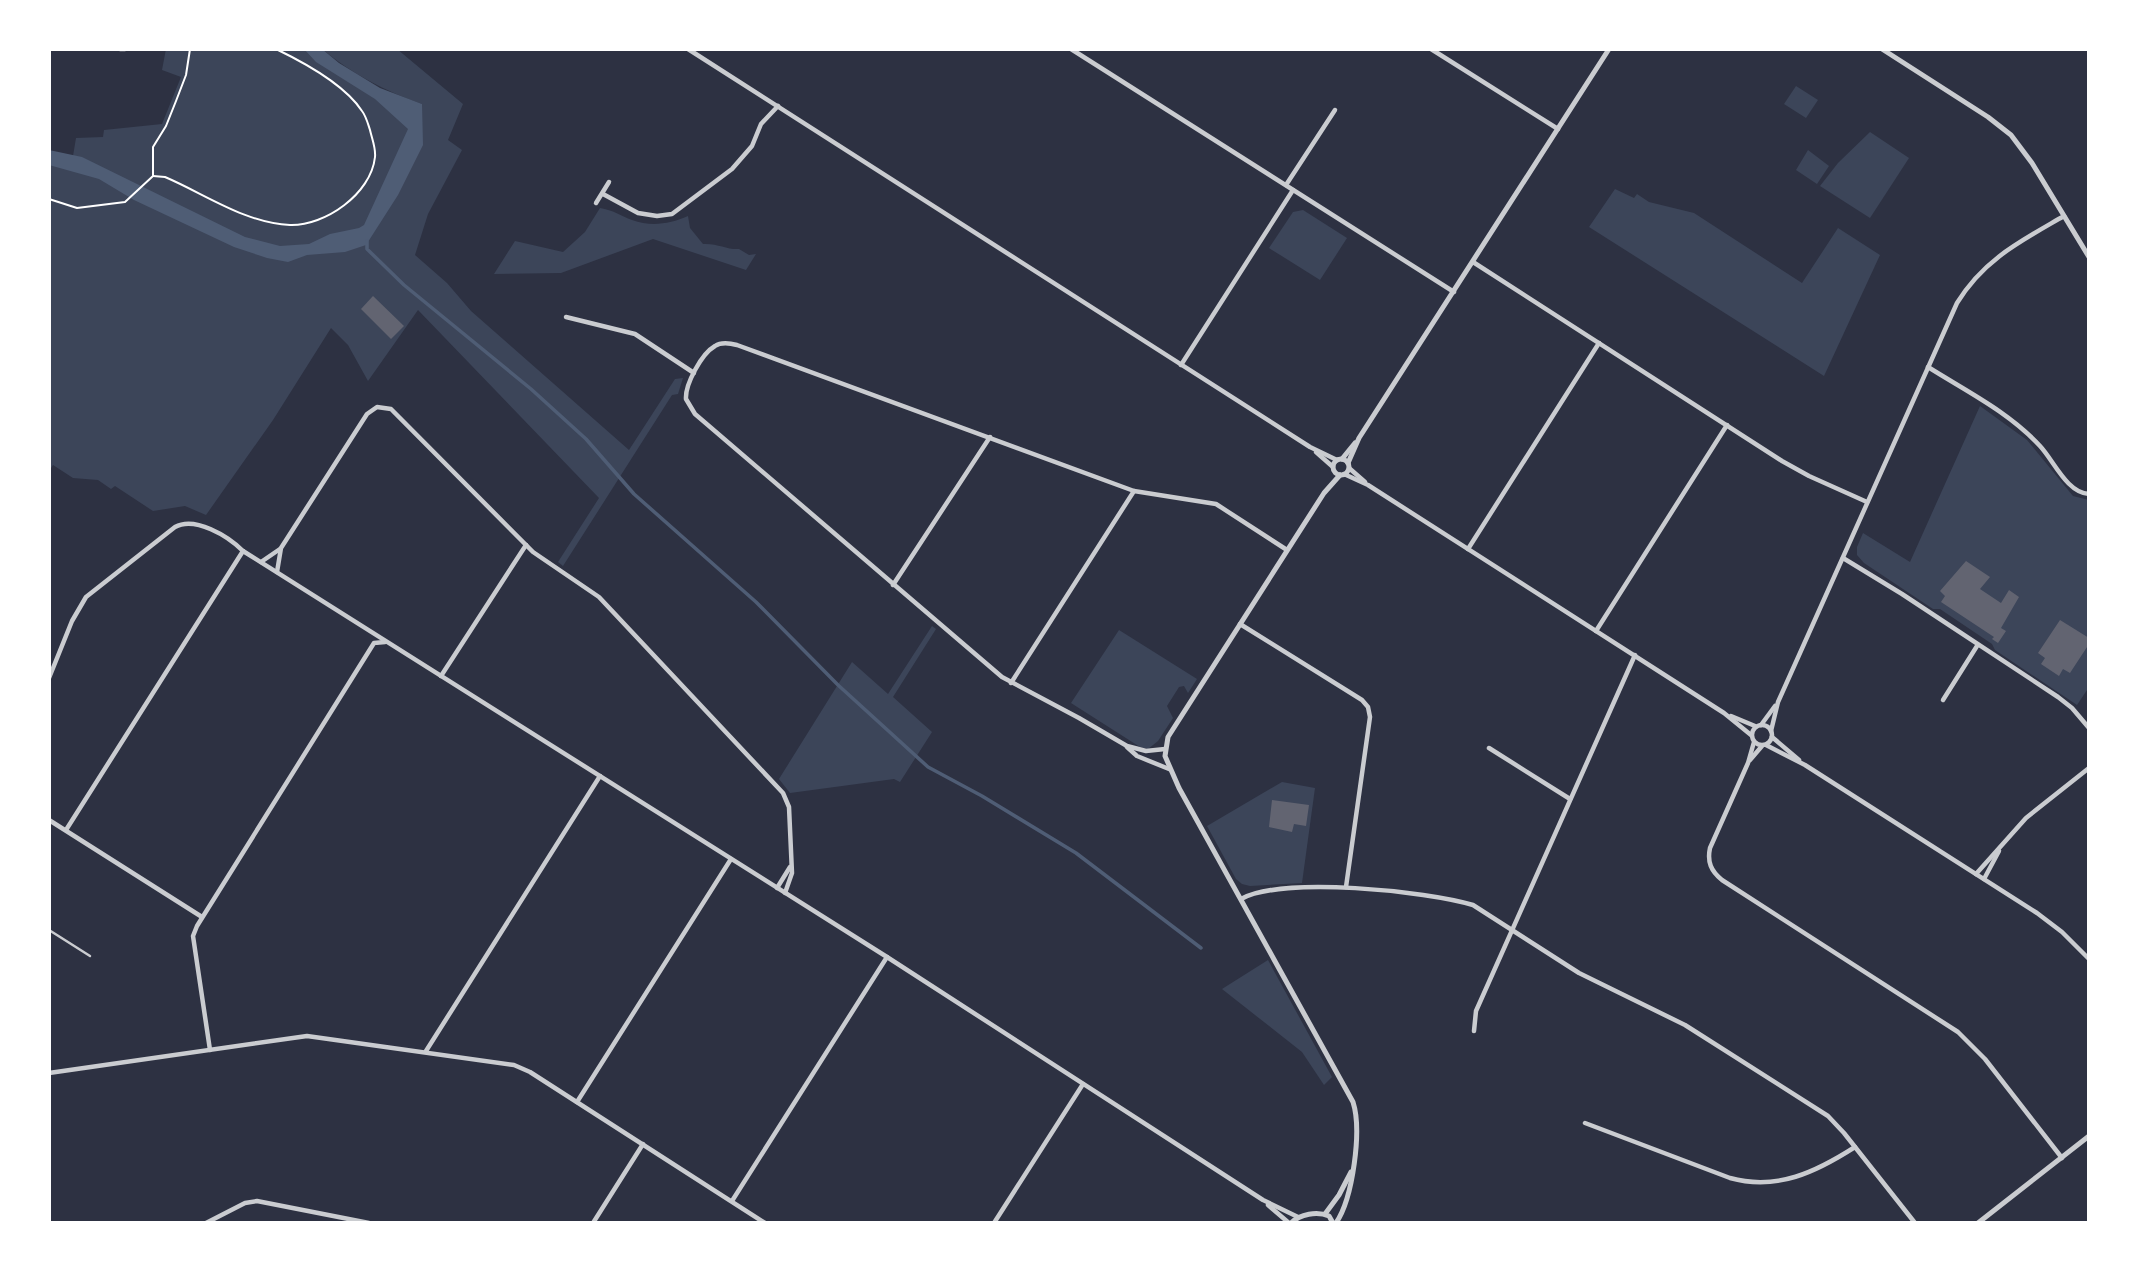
<svg xmlns="http://www.w3.org/2000/svg" width="2138" height="1272" font-family="Inter,sans-serif">
	<rect width="100%" height="100%" fill="#2d3142"/>
	<g fill="#3c4559">
		<path d="M166,49H313L421,123L422,104C385,91 352,74 322,49H397L463,104L448,140L462,150L428,214L415,255L447,283L471,311L629,450L675,379L683,378L678,394L672,395L563,566L558,562L599,498L418,310L368,381L348,345L331,328L273,420L206,515L185,506L153,511L115,486L111,489L98,480L73,478L53,465L49,471V157L72,162L76,138L103,137L104,130L162,124L181,77L162,70Z"/>
		<polygon points="1796,86 1818,100 1806,118 1784,104"/>
		<polygon points="1870,132 1909,158 1870,218 1820,186 1838,163"/>
		<polygon points="1808,150 1829,166 1817,184 1796,170"/>
		<polygon points="1615,189 1634,198 1637,194 1649,202 1694,213 1802,283 1838,228 1880,255 1824,376 1589,227"/>
		<path d="M600,208C613,210 621,216 632,220C651,227 670,224 688,216L690,228L703,244C717,243 728,250 739,249L749,255L756,254L746,270L653,239L561,273L494,274L515,241L563,252L585,232Z"/>
		<polygon points="1303,210 1347,238 1320,280 1269,248 1293,212"/>
		<polygon points="1980,406 2027,440 2073,496 2089,500 2089,687 2077,705 1995,650 1992,644 1940,609 1933,609 1864,563 1857,555 1857,547 1863,533 1910,562"/>
		<polygon points="932,626 936,629 893,697 932,732 900,782 894,779 790,793 779,779 852,662 888,694"/>
		<polygon points="1119,630 1197,679 1188,693 1184,686 1179,687 1167,706 1173,718 1158,741 1148,749 1140,747 1071,703"/>
		<polygon points="1282,782 1315,788 1302,883 1250,886 1242,884 1236,879 1207,826"/>
		<polygon points="1268,960 1332,1077 1324,1085 1302,1052 1222,989"/>
	</g>
	<polygon fill="#4f5d75" points="304,49 322,49 339,63 380,88 422,104 423,145 398,195 366,245 345,252 307,255 288,262 267,258 234,247 134,200 99,179 49,165 49,150 82,157 245,237 280,246 309,244 330,234 359,228 364,225 408,129 375,99 316,62"/>
	<g fill="none" stroke-linecap="round" stroke-linejoin="round">
		<polyline stroke="#4f5d75" stroke-width="3.5" points="367,241 367,249 404,285 531,389 586,439 634,494 756,602 838,685 928,767 982,796 1076,853 1201,948"/>
	</g>
	<g fill="#626471">
		<polygon points="373,296 404,326 391,339 361,309"/>
		<polygon points="1966,561 1990,577 1980,589 2001,603 2009,590 2019,597 2001,628 2006,631 1998,643 1992,639 1994,637 1941,602 1945,596 1940,591"/>
		<polygon points="2060,620 2089,638 2089,644 2070,673 2063,669 2059,676 2041,664 2045,658 2038,653"/>
		<polygon points="1272,800 1309,805 1306,826 1294,824 1292,832 1269,827"/>
	</g>
	<g fill="none" stroke-linecap="round" stroke-linejoin="round">
		<g stroke="#fff" stroke-width="2">
			<path d="M153,176L165,177C205,194 245,223 290,225C325,226 371,194 375,157C376,148 372,139 370,130C368,124 366,116 362,111C345,85 303,62 276,49"/>
			<polyline points="49,199 77,208 125,202 153,176 153,147 166,126 176,101 186,75 190,49"/>
		</g>
		<polyline stroke="#caccd0" stroke-width="2.5" points="49,930 90,956"/>
		<g stroke="#caccd0" stroke-width="4.5">
			<polyline points="120,49 125,49"/>
			<polyline points="688,49 1310,447 1337,460"/>
			<polyline points="1071,49 1454,292"/>
			<polyline points="1431,49 1558,129"/>
			<polyline points="1286,185 1335,110"/>
			<polyline points="603,194 638,213 657,216 672,214 732,169 752,146 761,124 778,106"/>
			<polyline points="596,203 609,182"/>
			<polyline points="1473,262 1782,461 1809,476 1867,502"/>
			<polyline points="566,317 635,334 694,373"/>
			<polyline points="1181,365 1293,190"/>
			<path d="M1928,367C1966,391 2009,412 2040,446C2054,461 2067,493 2089,494"/>
			<polyline points="1316,452 1333,467"/>
			<polyline points="1349,468 1365,482"/>
			<polyline points="1344,474 1368,485 1724,713 1751,735"/>
			<polyline points="1468,549 1599,343"/>
			<polyline points="1843,558 1902,594 2058,697 2072,708 2089,728"/>
			<polyline points="261,562 280,549"/>
			<polyline points="277,572 281,548 367,414 377,407 391,409 533,552 599,597 783,793 789,807 792,873 785,893"/>
			<polyline points="893,585 990,437"/>
			<polyline points="1240,624 1362,700 1368,707 1370,717 1346,887"/>
			<polyline points="1596,631 1727,425"/>
			<polyline points="441,676 526,545"/>
			<path d="M49,678L72,621L86,597L175,527C195,516 228,536 243,551L887,957L1263,1200L1298,1217"/>
			<polyline points="1011,683 1134,491"/>
			<polyline points="1943,700 1977,646"/>
			<polyline points="1731,716 1755,726"/>
			<circle cx="1762" cy="735" r="10"/>
			<polyline points="1761,725 1775,706"/>
			<path d="M1771,731L1778,702L1957,303C1984,259 2021,241 2064,216"/>
			<polyline points="1772,737 1799,760"/>
			<path d="M1754,742L1748,763L1710,848C1707,862 1711,871 1722,880L1958,1032L1985,1059L2062,1158"/>
			<polyline points="1766,745 1805,765 2037,913 2062,932 2089,959"/>
			<polyline points="1127,747 1137,756 1169,769"/>
			<polyline points="1489,748 1570,799"/>
			<path d="M1165,749L1146,751L1127,746L1079,718L1002,677L695,414L686,399C685,385 701,354 715,346C721,342 729,343 737,345L1134,491L1216,504L1287,550"/>
			<polyline points="1750,760 1762,746"/>
			<polyline points="49,820 202,917"/>
			<polyline points="66,830 243,551"/>
			<polyline points="1976,874 2026,818 2089,768"/>
			<polyline points="1984,879 1999,851"/>
			<polyline points="777,888 790,867"/>
			<path d="M1241,899C1282,876 1427,891 1473,905L1579,973L1685,1025L1828,1116L1844,1133L1915,1223"/>
			<polyline points="1474,1031 1476,1011 1635,655"/>
			<polyline points="210,1050 193,936 197,926 374,643 385,642"/>
			<polyline points="426,1051 600,776"/>
			<polyline points="49,1073 307,1036 514,1065 530,1072 765,1223"/>
			<polyline points="577,1102 731,859"/>
			<path d="M1585,1123L1730,1178C1777,1191 1816,1172 1855,1147"/>
			<polyline points="732,1201 887,957"/>
			<polyline points="1268,1205 1289,1223"/>
			<polyline points="206,1223 245,1203 257,1201 369,1223"/>
			<polyline points="593,1223 643,1144"/>
			<polyline points="994,1223 1083,1084"/>
		</g>
		<g stroke="#caccd0" stroke-width="5">
			<polyline points="1882,49 1988,117 2011,135 2032,163 2089,257"/>
			<circle cx="1341" cy="467" r="8"/>
			<polyline points="1342,459 1355,443"/>
			<polyline points="1348,463 1359,438 1609,49"/>
			<polyline points="1325,1214 1339,1195 1351,1172"/>
			<path d="M1291,1223C1300,1214 1317,1211 1329,1216L1333,1223"/>
			<path d="M1336,1223C1353,1198 1362,1130 1353,1102L1179,788L1165,756L1168,737L1324,493L1340,475"/>
			<polyline points="1978,1223 2089,1136"/>
		</g>
	</g>
	<rect width="2138" height="1272" fill="none" stroke="#ffffff" stroke-width="102"/>
</svg>
